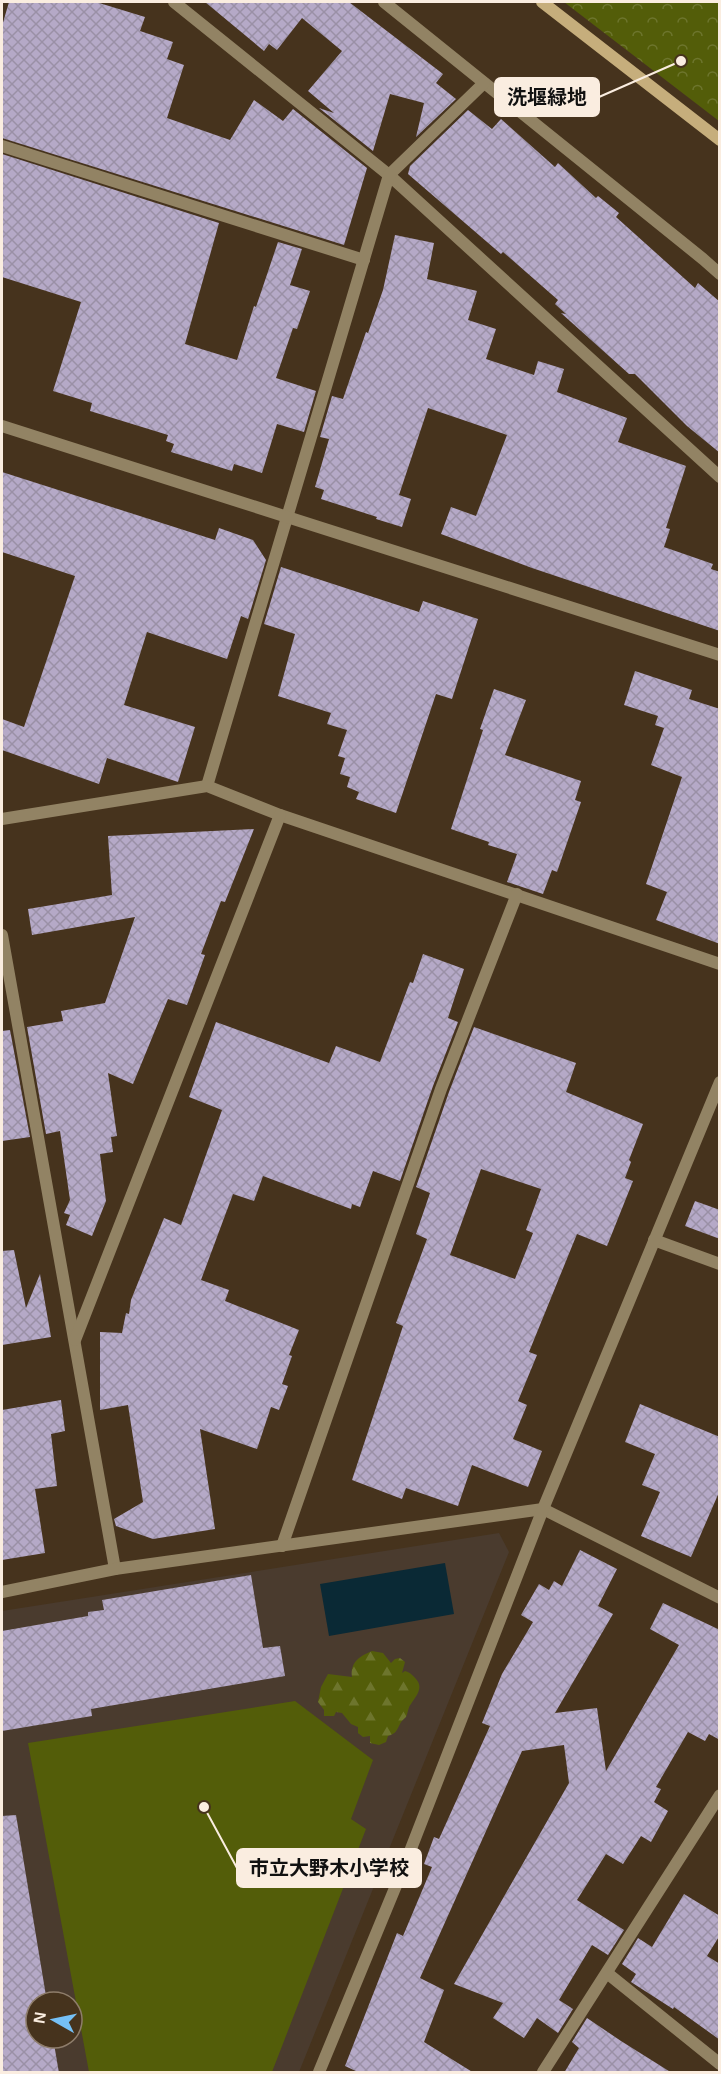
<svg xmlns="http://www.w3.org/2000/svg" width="721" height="2074" font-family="Arial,'Noto Sans JP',sans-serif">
	<defs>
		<pattern id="forest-firs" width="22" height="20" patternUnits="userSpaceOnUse" patternTransform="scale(1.5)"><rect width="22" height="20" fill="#535d09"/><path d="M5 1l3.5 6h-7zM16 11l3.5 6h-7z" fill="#6d752d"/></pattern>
		<pattern id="park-crowns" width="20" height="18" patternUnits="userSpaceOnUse" patternTransform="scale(1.5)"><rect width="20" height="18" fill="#535d09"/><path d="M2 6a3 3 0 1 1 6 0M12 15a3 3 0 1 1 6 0" fill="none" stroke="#6d752d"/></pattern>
		<pattern id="building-cross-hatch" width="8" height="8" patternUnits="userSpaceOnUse" patternTransform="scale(1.5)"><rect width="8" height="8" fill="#b5a9c7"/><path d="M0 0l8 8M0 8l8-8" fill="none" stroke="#9a90a6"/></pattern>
	</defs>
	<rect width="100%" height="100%" fill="#46331d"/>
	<path fill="#4a3b2e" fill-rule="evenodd" d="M499,1533L509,1552L299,2072H2V1611ZM36,2002H72V2038H36Z"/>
	<path fill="url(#forest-firs)" d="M372,1651L383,1653L391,1663L395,1659L400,1658L405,1662L402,1673L405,1671C411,1673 412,1675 416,1679C424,1688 416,1696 411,1704C408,1707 408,1713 406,1717C404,1719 401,1721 400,1724C396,1731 397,1733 388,1736L386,1742L379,1745L370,1743V1736L363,1737L358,1733V1727L351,1724L342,1713L336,1712L334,1716H324V1710L318,1702L321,1687L328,1674L352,1677C350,1662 360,1656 372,1651Z"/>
	<polygon fill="url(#park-crowns)" points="564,2 719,2 719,121"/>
	<polygon fill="#535d09" points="295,1701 373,1760 351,1819 366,1829 272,2072 89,2072 28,1743"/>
	<polygon fill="#0a2935" points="445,1563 454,1614 329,1636 320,1584"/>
	<g fill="url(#building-cross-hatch)" fill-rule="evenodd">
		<polygon points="9,2 96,2 145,17 140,31 173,42 167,59 184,65 167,118 230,140 254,100 283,121 293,109 367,168 344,245 2,138 2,26"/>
		<polygon points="205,2 349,2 443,74 436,83 456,99 416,137 424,103 390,94 373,151 319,108 334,113 308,91 342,51 302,18 277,50 269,44 264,51"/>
		<polygon points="468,110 492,129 501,119 555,167 558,163 596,198 598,196 619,213 616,217 695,288 698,283 720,302 720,453 687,426 635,374 629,374 561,313 566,314 555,304 558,300 503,252 501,254 408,174 410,166"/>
		<polygon points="2,154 219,223 185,344 237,360 254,306 256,307 278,242 302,249 290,285 310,291 297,329 293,328 276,378 316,391 304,432 277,424 262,473 234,464 232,471 171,452 174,444 166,441 168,435 90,411 92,403 53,391 81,302 2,277"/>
		<polygon points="395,235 434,243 427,279 477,291 468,320 496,329 486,359 534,375 538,361 564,369 557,392 627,418 618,442 686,466 666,528 670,529 664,547 713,564 711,569 720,572 720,631 532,568 441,534 451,507 476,516 507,435 428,408 399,495 411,499 402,527 376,519 377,517 321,499 324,490 315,487 329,439 320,437 332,396 343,399 366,332 368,333 383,290"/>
		<polygon points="2,472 215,540 219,528 253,540 266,560 248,619 241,616 227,659 147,632 124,705 195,727 178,782 107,758 99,784 2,750 2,719 24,727 75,576 2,552"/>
		<polygon points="281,567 419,612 423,601 478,619 452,699 436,694 396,813 356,799 359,792 347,787 350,777 340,774 345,758 338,756 347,730 327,724 331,713 278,696 295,634 264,624"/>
		<polygon points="635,671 692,690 689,699 720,709 720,944 656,920 667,892 646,884 682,777 651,765 664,728 655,725 658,716 624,705"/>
		<polygon points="494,689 526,700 505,755 581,781 575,800 581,802 557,872 552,870 543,894 507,882 517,854 488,845 489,842 451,829 483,730 480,729"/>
		<polygon points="254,829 225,902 221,901 201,954 205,955 187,1005 168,999 133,1084 108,1073 117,1136 111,1137 113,1152 100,1154 106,1201 92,1236 66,1225 70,1215 64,1213 70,1200 60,1131 46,1134 27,1027 63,1021 61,1011 105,1003 135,917 32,935 28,909 112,895 108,836"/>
		<polygon points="423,954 464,969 448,1018 458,1022 433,1086 400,1181 373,1171 360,1207 352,1204 351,1209 263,1176 254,1201 233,1194 201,1280 229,1290 225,1301 299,1330 289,1355 292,1356 282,1384 288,1386 279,1410 271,1407 257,1449 200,1429 215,1529 153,1539 116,1526 114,1519 143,1502 128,1405 100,1410 100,1332 122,1333 126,1313 129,1314 131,1300 164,1218 181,1225 222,1110 189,1097 216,1022 329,1063 336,1046 380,1062 410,982 413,983"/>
		<path d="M474,1027L576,1063L566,1092L643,1124L629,1160L631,1162L625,1178L633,1181L607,1246L577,1234L529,1352L537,1355L518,1401L527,1405L513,1439L542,1451L528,1487L472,1465L458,1506L406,1488L402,1499L352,1480L403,1326L396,1323L427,1239L416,1234L430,1193L416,1187L449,1092ZM481,1169L541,1189L526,1230L533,1233L515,1279L450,1255Z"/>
		<polygon points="10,1030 30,1137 2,1141 2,1031"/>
		<polygon points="695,1201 720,1210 720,1239 685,1226"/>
		<polygon points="14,1250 26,1308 40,1274 51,1337 2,1345 2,1251"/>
		<polygon points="61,1400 65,1431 51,1434 57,1486 35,1489 45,1553 2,1560 2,1410"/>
		<polygon points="640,1404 720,1437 720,1490 691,1557 641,1536 660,1492 642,1485 655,1454 625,1442"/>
		<polygon points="580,1550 617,1569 598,1606 613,1614 555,1713 597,1708 606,1771 679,1645 650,1629 663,1603 720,1630 720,1740 709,1734 705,1741 688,1732 656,1787 661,1789 654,1802 668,1811 651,1842 641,1836 623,1864 606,1854 577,1900 624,1930 608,1955 592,1945 559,2000 573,2009 558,2033 537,2018 524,2038 493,2018 503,2003 454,1984 569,1783 564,1745 522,1751 420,1978 444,1990 424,2042 474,2073 360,2073 345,2066 397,1933 403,1936 432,1867 424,1864 434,1837 439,1839 490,1726 482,1723 502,1674 533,1622 521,1615 539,1584 549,1590 554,1581 562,1586"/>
		<polygon points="251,1575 263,1648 280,1646 285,1676 91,1709 92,1716 2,1731 2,1631 88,1616 88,1612 104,1610 102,1600"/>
		<polygon points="16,1815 47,2002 36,2002 36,2038 53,2038 59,2073 2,2073 2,1816"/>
		<polygon points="684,1894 720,1916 720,1935 707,1956 720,1964 720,2040 674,2007 673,2009 631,1982 636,1974 622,1964 638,1938 652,1947"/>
		<polygon points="587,2018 621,2041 672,2073 564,2073 579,2048 572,2042"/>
	</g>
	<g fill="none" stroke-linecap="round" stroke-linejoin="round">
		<g stroke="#928364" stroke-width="12">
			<polyline points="174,2 389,175 720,477"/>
			<polyline points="384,2 703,259 720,274"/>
			<polyline points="2,146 364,260"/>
			<polyline points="207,786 389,175 484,83"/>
			<polyline points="2,819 207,786 280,815 720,964"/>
			<polyline points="2,935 115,1569"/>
			<polyline points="654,1240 720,1264"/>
			<polyline points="75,1340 280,815"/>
			<polyline points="282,1546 441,1089 517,894"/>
			<polyline points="2,1592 115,1569 543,1509 720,1598"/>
			<polyline points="607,1973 720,2064"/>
			<polyline points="319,2072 407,1859 543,1509 720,1082"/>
			<polyline points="543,2072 720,1795"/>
		</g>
		<polyline stroke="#928364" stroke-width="12" points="2,426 720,655"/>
		<polyline stroke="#c6ae7c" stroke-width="12" points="542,2 720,140"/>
	</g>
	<path fill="none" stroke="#faede0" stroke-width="2" d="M681 61L599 97M204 1807L237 1868"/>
	<g fill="#faede0" stroke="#46331d" stroke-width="2">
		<circle cx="681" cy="61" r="6"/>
		<circle cx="204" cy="1807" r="6"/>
	</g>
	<g fill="#faede0" stroke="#faede0" stroke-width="2">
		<rect x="495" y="78" width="104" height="38" rx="6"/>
		<rect x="237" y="1849" width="184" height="38" rx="6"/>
	</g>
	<g font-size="20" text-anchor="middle" font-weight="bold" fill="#111">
		<text x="547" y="104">洗堰緑地</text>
		<text x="329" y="1875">市立大野木小学校</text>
	</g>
	<rect width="721" height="2074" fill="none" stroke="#faede0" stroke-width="6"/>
	<g transform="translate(54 2020) rotate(279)"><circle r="28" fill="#46331d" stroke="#8e7d6b" stroke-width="1.5"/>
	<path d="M0-4.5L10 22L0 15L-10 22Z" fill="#75c0f6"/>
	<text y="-9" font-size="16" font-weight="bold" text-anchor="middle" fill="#faede0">N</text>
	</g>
</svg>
